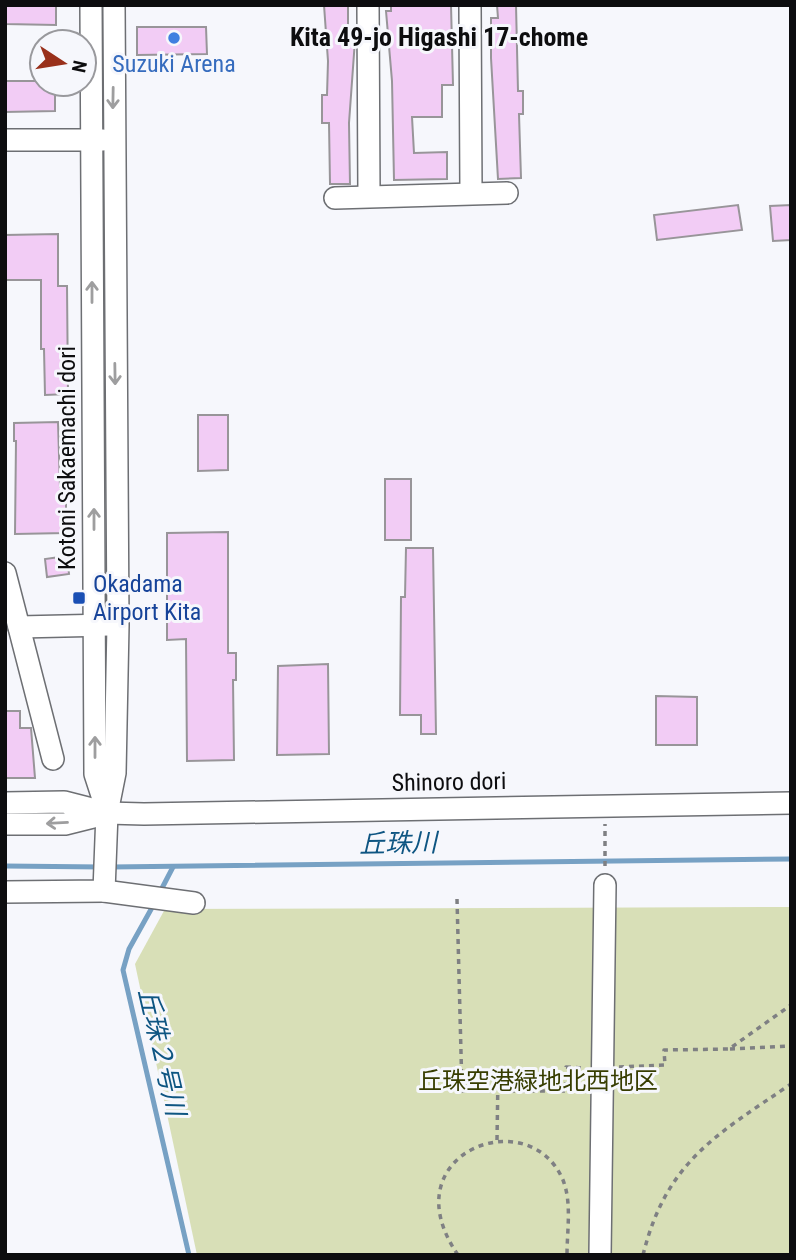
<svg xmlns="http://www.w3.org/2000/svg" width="796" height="1260" font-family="'Roboto Condensed','Noto Sans JP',sans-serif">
	<rect width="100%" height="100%" fill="#f6f7fc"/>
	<polygon fill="#d8dfb7" points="791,907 791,1255 197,1255 135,964 165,909"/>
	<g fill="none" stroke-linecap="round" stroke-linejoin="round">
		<g stroke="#77a1c4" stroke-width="5">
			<polyline points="5,866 102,867"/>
			<polyline points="111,867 791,859"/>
			<polyline points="160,892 173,867"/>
			<polyline points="154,904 129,949 123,970 189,1255"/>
		</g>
	</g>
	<g fill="#f2ccf5" stroke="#989599" stroke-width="2">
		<polygon points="5,5 56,5 56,25 5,24"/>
		<polygon points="324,5 348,5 348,40 355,40 349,123 350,184 330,184 329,123 322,123 322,95 327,95 328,61"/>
		<polygon points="391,5 451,5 453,85 442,85 442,117 412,117 414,153 447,152 447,179 394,180 392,81 386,11 391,11"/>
		<polygon points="497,5 516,5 518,91 523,91 523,114 519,114 521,178 498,179 491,58 491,18 498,18"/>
		<polygon points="137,27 206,27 207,54 137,55"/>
		<polygon points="5,81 42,81 42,84 55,84 55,111 5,112"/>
		<polygon points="738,205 742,230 657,240 654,215"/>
		<polygon points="791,205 791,240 773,241 770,206"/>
		<polygon points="58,234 58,286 67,286 68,394 45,395 44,349 41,349 41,280 5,280 5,235"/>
		<polygon points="198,415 228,415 228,470 198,471"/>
		<polygon points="58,422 60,487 66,487 66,533 15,534 16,441 14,441 14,423"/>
		<rect x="385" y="479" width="26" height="61"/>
		<polygon points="228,532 228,653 236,653 236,680 233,680 234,760 187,761 186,639 167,640 167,533"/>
		<polygon points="406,548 433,548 436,734 421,734 421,715 400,715 401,597 405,597"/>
		<polygon points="67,556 69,574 47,577 45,559"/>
		<polygon points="328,664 329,754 277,755 278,666"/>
		<polygon points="656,696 697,697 697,745 656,745"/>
		<polygon points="5,711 20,711 20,728 31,728 35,778 5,778"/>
	</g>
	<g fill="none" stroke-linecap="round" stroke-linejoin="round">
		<defs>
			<g id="minor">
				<polyline points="91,5 95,774 107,811"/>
				<polyline points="368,5 369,196"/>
				<polyline points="470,5 471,193"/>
				<polyline points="5,140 103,140"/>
				<polyline points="335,198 507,193"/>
				<polyline points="5,573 53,759"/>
				<polyline points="19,627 109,625"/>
				<polyline points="5,803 64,802 107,813 144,814 791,803"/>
				<polyline points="5,824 65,824 105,814"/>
				<polyline points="104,891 194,903"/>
				<polyline points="5,892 104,891 107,813 115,773 118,625 114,5"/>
				<polyline points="600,1255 605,885"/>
			</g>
		</defs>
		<use href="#minor" stroke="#6d6f73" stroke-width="24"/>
		<g stroke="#7f8083" stroke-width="3.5" stroke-dasharray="5 5" stroke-linecap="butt">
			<polyline points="605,866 605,824"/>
			<polyline points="457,899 462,1091 566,1091 566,1067 583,1068"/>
			<polyline points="730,1049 791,1046"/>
			<polyline points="619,1067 665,1065 664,1050 729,1049 791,1005"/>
			<polyline points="497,1140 498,1076"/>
			<path d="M458,1255C388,1154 529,1100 563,1180C572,1203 567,1230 567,1255"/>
			<path d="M643,1255C666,1162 716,1135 791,1084"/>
		</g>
		<use href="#minor" stroke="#fff" stroke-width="21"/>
	</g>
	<defs><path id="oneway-shaft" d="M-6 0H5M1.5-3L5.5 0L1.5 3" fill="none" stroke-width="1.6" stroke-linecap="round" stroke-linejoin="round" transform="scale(1.75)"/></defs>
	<g stroke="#9e9e9f">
		<use href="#oneway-shaft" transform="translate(113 98) rotate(91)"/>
		<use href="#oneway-shaft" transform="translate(92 292) rotate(-90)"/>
		<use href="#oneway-shaft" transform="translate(115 374) rotate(89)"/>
		<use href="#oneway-shaft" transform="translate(94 519) rotate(-90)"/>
		<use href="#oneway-shaft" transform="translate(95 747) rotate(-90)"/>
		<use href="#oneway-shaft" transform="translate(57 823) rotate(177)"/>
	</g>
	<circle fill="#3f7fe0" stroke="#f6f7fc" stroke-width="2.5" cx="174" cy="38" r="7"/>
	<rect fill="#1a4fb4" stroke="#f6f7fc" stroke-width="2.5" x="72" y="591" width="14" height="14" rx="3.5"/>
	<g text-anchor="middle" stroke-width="6" stroke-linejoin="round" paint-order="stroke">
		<g font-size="24" fill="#366cbe" stroke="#f6f7fc">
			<text x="174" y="72">Suzuki Arena</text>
		</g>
		<g font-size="24" fill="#0d0d0f" stroke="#f6f7fc">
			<text transform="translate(67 458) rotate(-90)" y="8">Kotoni Sakaemachi dori</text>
			<text transform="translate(449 782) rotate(-1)" y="8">Shinoro dori</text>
		</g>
		<g font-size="24" fill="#164399" stroke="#f6f7fc" text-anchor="start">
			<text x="93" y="592">Okadama<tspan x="93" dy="28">Airport Kita</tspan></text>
		</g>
		<g font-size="24" fill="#373d00" stroke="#f6f7fc">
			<text x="538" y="1089">丘珠空港緑地北西地区</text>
		</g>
		<g font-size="26" font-weight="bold" fill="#0d0d0f" stroke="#f6f7fc">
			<text x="439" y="46">Kita 49-jo Higashi 17-chome</text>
		</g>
		<g font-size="26" font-style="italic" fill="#0e5582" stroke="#f6f7fc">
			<text transform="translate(398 843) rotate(-1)" y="9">丘珠川</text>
			<text transform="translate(162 1052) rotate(77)" y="9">丘珠２号川</text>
		</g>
	</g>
	<rect width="796" height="1260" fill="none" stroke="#0d0d0f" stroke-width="14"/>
	<g transform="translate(63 63) rotate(102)"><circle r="33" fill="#f6f7fc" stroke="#99999d" stroke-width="2"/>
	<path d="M0-5L12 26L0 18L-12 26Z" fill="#99301b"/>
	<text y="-10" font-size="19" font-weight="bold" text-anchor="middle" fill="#0d0d0f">N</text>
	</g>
</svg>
